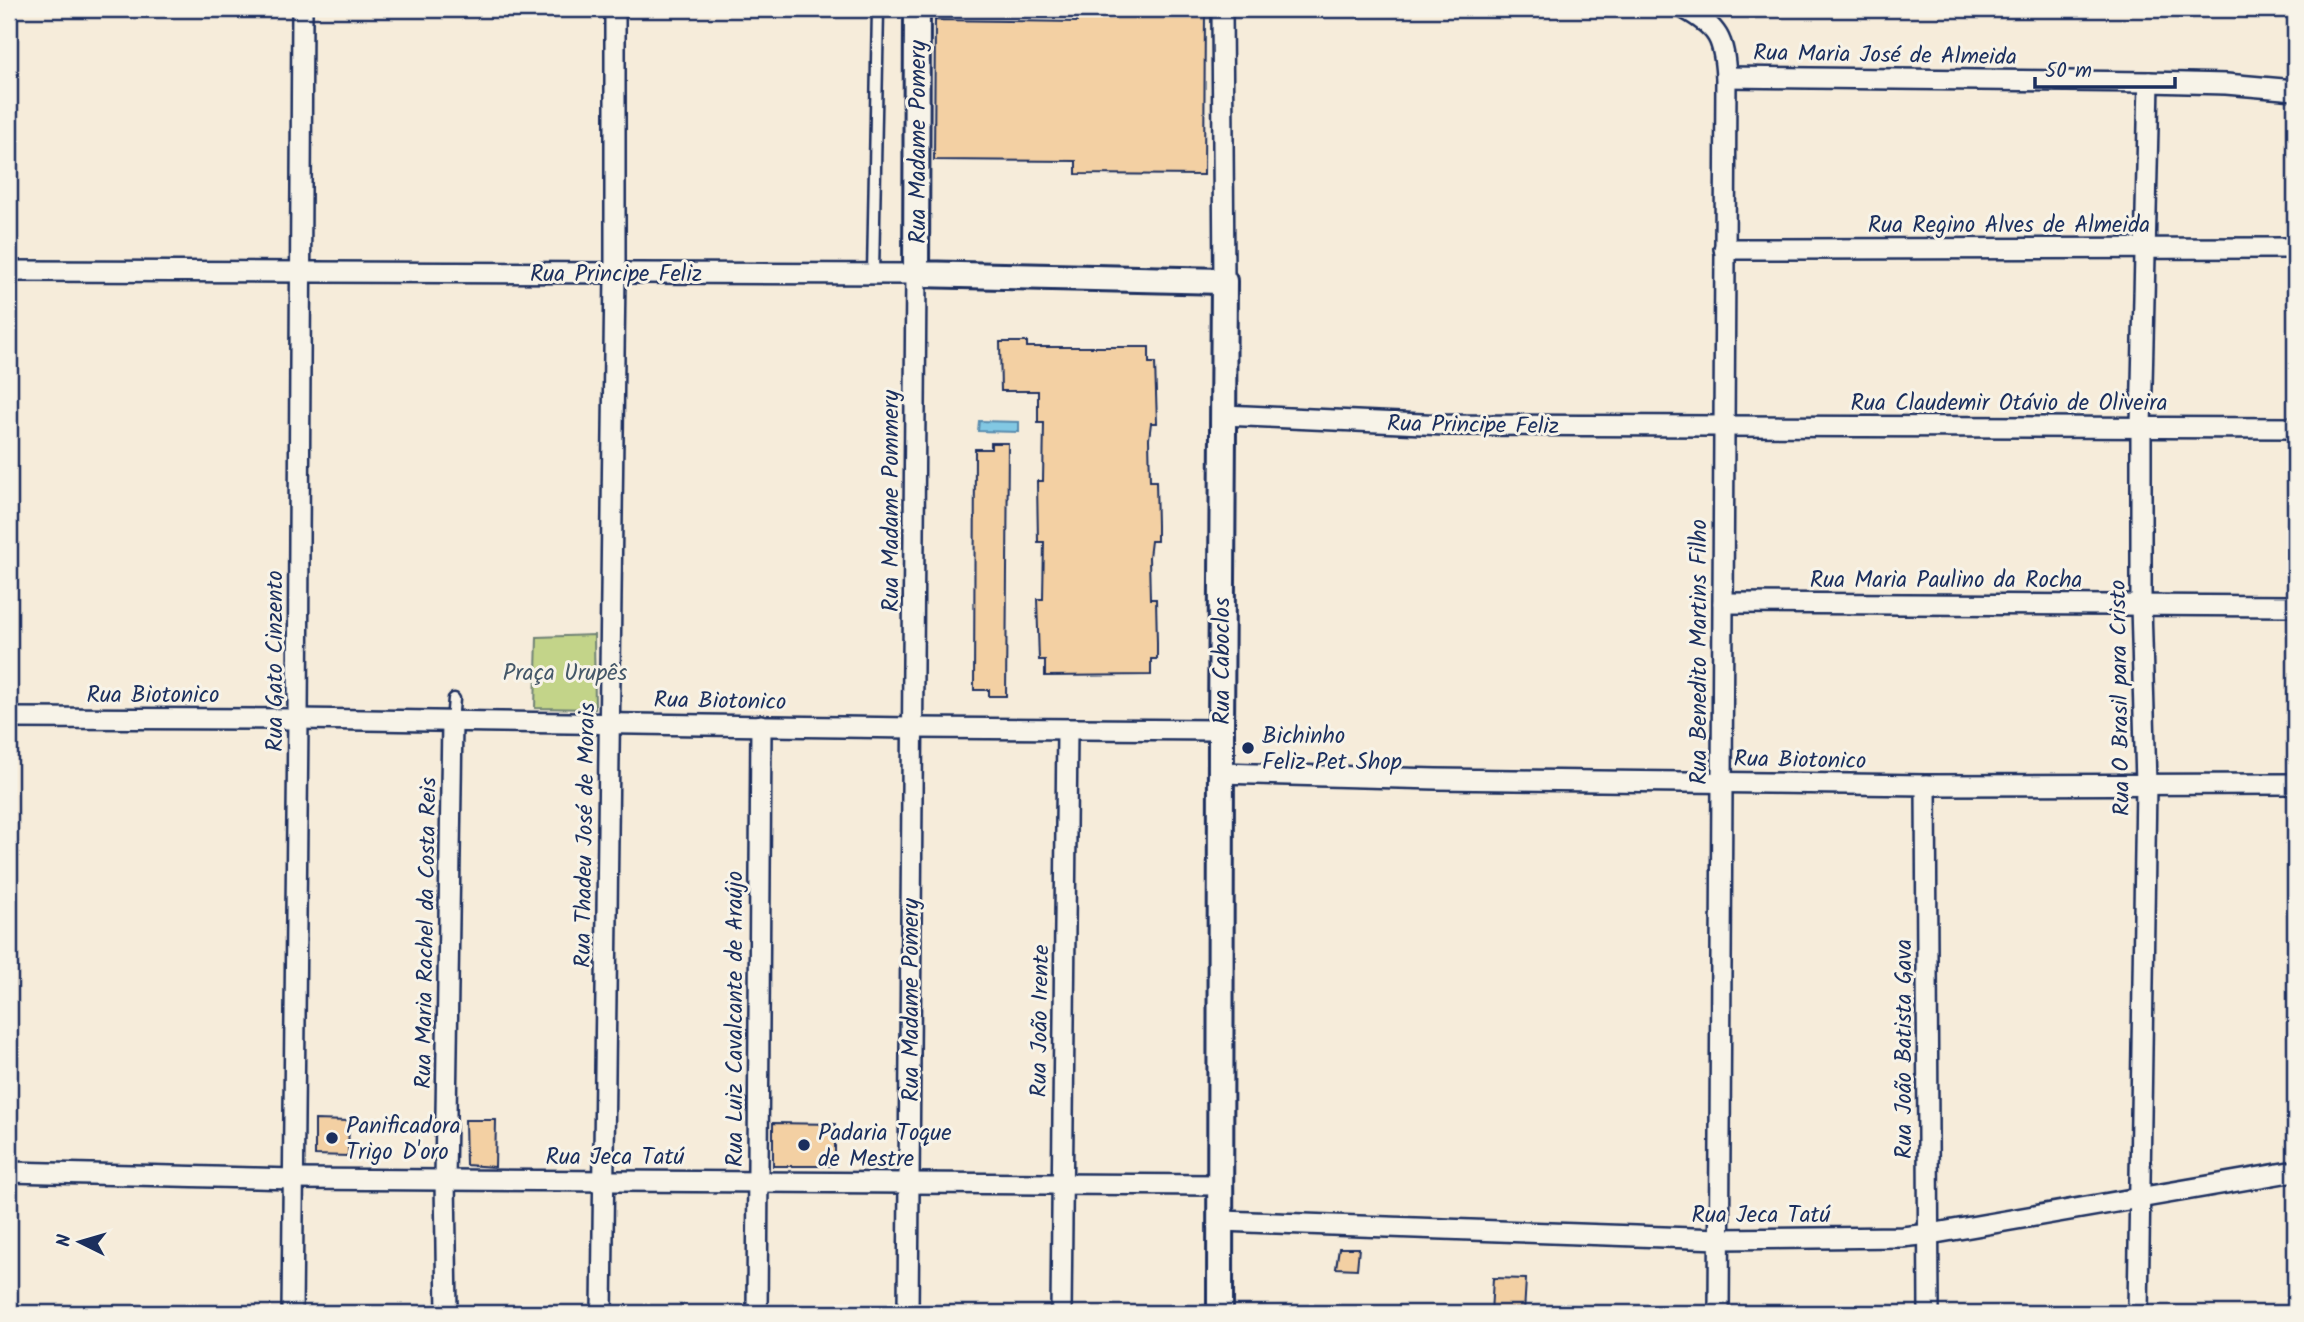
<svg xmlns="http://www.w3.org/2000/svg" width="2304" height="1322" font-family="Kalam,sans-serif">
	<rect width="100%" height="100%" fill="#f6ecda"/>
	<filter id="ink" filterUnits="userSpaceOnUse"><feTurbulence type="fractalNoise" baseFrequency=".0143" numOctaves="2"/><feDisplacementMap in="SourceGraphic" scale="14" xChannelSelector="R" yChannelSelector="G"/><feConvolveMatrix kernelMatrix="1 2 1 2 8 2 1 2 1" color-interpolation-filters="sRGB"/></filter>
	<g filter="url(#ink)">
		<polygon fill="#c3d489" stroke="#6f8274" stroke-width="2" points="594,635 595,709 535,708 537,637"/>
		<polygon fill="#82c8e3" stroke="#598bae" stroke-width="2" points="979,421 1019,422 1019,432 978,431"/>
		<g fill="#f3d0a3" stroke="#1b2f5e" stroke-width="2">
			<polygon points="1077,9 1205,9 1204,175 1076,174 1076,161 934,160 935,20 1077,22"/>
			<polygon points="1000,342 1027,342 1027,347 1149,347 1149,363 1155,363 1157,423 1151,423 1149,439 1150,481 1156,481 1157,525 1157,541 1151,541 1149,557 1150,599 1156,599 1157,643 1157,659 1151,659 1151,675 1045,676 1045,660 1039,660 1037,599 1043,599 1044,542 1038,542 1037,481 1043,481 1044,423 1038,423 1038,391 1001,391"/>
			<polygon points="991,443 1008,443 1006,696 989,696 989,690 974,690 975,449 991,449"/>
			<polygon points="315,1120 349,1121 348,1156 315,1155"/>
			<polygon points="465,1120 496,1120 495,1167 466,1165"/>
			<polygon points="773,1123 835,1124 835,1166 773,1166"/>
			<polygon points="1339,1248 1359,1248 1357,1269 1336,1268"/>
			<polygon points="1493,1278 1526,1279 1524,1313 1491,1313"/>
		</g>
		<g fill="none" stroke-linecap="round" stroke-linejoin="round">
			<defs>
				<g id="service">
					<polyline points="873,274 878,9"/>
					<polyline points="452,722 454,699"/>
				</g>
				<g id="minor">
					<polyline points="1222,9 1224,281"/>
					<path d="M1685,9C1719,28 1724,39 1726,77L1719,1313"/>
					<polyline points="1726,77 2149,82 2226,84 2295,90"/>
					<polyline points="1724,249 2295,248"/>
					<polyline points="9,271 916,274 908,1313"/>
					<polyline points="1223,415 1445,425 2295,428"/>
					<polyline points="1723,603 2295,606"/>
					<polyline points="9,718 298,719 912,728 1221,730"/>
					<polyline points="1221,773 1436,779 1926,785 2295,784"/>
					<polyline points="1926,785 1929,1313"/>
					<polyline points="9,1172 293,1179 1220,1185"/>
					<polyline points="1221,1221 1720,1239 1902,1237 1930,1234 2295,1171"/>
					<polyline points="292,1313 298,719 302,9"/>
					<polyline points="447,1313 445,1180 452,722"/>
					<polyline points="602,1313 615,273 615,9"/>
					<polyline points="757,1313 761,725"/>
					<polyline points="1061,1313 1067,730"/>
					<polyline points="2138,1313 2146,784 2141,605 2141,427 2149,82"/>
				</g>
				<polyline id="tertiary" points="917,9 916,274 1224,281 1221,730 1220,1313"/>
			</defs>
			<use href="#service" stroke="#1b2f5e" stroke-width="15"/>
			<use href="#minor" stroke="#1b2f5e" stroke-width="24"/>
			<use href="#tertiary" stroke="#1b2f5e" stroke-width="30"/>
			<use href="#service" stroke="#f7f3e8" stroke-width="10"/>
			<use href="#minor" stroke="#f7f3e8" stroke-width="19"/>
			<use href="#tertiary" stroke="#f7f3e8" stroke-width="24"/>
		</g>
	</g>
	<g fill="#1b2f5e" stroke="#f7f3e8" stroke-width="2.5">
		<circle cx="1248" cy="748" r="7"/>
		<circle cx="332" cy="1138" r="7"/>
		<circle cx="804" cy="1145" r="7"/>
	</g>
	<g text-anchor="middle" stroke-width="6" stroke-linejoin="round" paint-order="stroke">
		<g font-size="23" fill="#1b2f5e" stroke="#f7f3e8">
			<text transform="translate(1885 54) rotate(1)" y="8">Rua Maria José de Almeida</text>
			<text transform="translate(917 142) rotate(-90)" y="8">Rua Madame Pomery</text>
			<text x="2009" y="232">Rua Regino Alves de Almeida</text>
			<text x="616" y="281">Rua Principe Feliz</text>
			<text x="2009" y="410">Rua Claudemir Otávio de Oliveira</text>
			<text transform="translate(1473 424) rotate(1)" y="8">Rua Principe Feliz</text>
			<text transform="translate(890 501) rotate(-90)" y="8">Rua Madame Pommery</text>
			<text x="1946" y="587">Rua Maria Paulino da Rocha</text>
			<text transform="translate(1698 652) rotate(-90)" y="8">Rua Benedito Martins Filho</text>
			<text transform="translate(274 661) rotate(-90)" y="8">Rua Gato Cinzento</text>
			<text transform="translate(1221 661) rotate(-90)" y="8">Rua Caboclos</text>
			<text x="153" y="702">Rua Biotonico</text>
			<text transform="translate(2119 698) rotate(-91)" y="8">Rua O Brasil para Cristo</text>
			<text transform="translate(720 700) rotate(1)" y="8">Rua Biotonico</text>
			<text transform="translate(1800 759) rotate(1)" y="8">Rua Biotonico</text>
			<text transform="translate(584 835) rotate(-89)" y="8">Rua Thadeu José de Morais</text>
			<text transform="translate(425 933) rotate(-89)" y="8">Rua Maria Rachel da Costa Reis</text>
			<text transform="translate(910 1000) rotate(-90)" y="8">Rua Madame Pomery</text>
			<text transform="translate(734 1019) rotate(-90)" y="8">Rua Luiz Cavalcante de Araújo</text>
			<text transform="translate(1039 1021) rotate(-89)" y="8">Rua João Irente</text>
			<text transform="translate(1903 1049) rotate(-90)" y="8">Rua João Batista Gava</text>
			<text x="615" y="1164">Rua Jeca Tatú</text>
			<text x="1761" y="1222">Rua Jeca Tatú</text>
		</g>
		<g font-size="23" fill="#455869" stroke="#f7f3e8">
			<text x="565" y="680">Praça Urupês</text>
		</g>
		<g font-size="23" fill="#1b2f5e" stroke="#f7f3e8" text-anchor="start">
			<text x="1262" y="743">Bichinho<tspan x="1262" dy="26">Feliz Pet Shop</tspan></text>
			<text x="346" y="1133">Panificadora<tspan x="346" dy="26">Trigo D'oro</tspan></text>
			<text x="818" y="1140">Padaria Toque<tspan x="818" dy="26">de Mestre</tspan></text>
		</g>
	</g>
	<rect width="2304" height="1322" fill="none" stroke="#f7f3e8" stroke-width="35"/>
	<rect x="18" y="18" width="2269" height="1287" fill="none" stroke="#1b2f5e" stroke-width="2.5" filter="url(#ink)"/>
	<g transform="translate(80 1242) rotate(275)" stroke="#f7f3e8" stroke-width="5" paint-order="stroke">
	<path d="M0-5L12 26L0 18L-12 26Z" fill="#1b2f5e"/>
	<text y="-10" font-size="19" font-weight="bold" text-anchor="middle" fill="#1b2f5e">N</text>
	</g>
	<path d="M2035 77v10h140v-10" fill="none" stroke="#1b2f5e" stroke-width="3.5"/>
	<text x="2045" y="77" font-size="21" fill="#1b2f5e" stroke="#f7f3e8" stroke-width="5" paint-order="stroke">50 m</text>
</svg>
